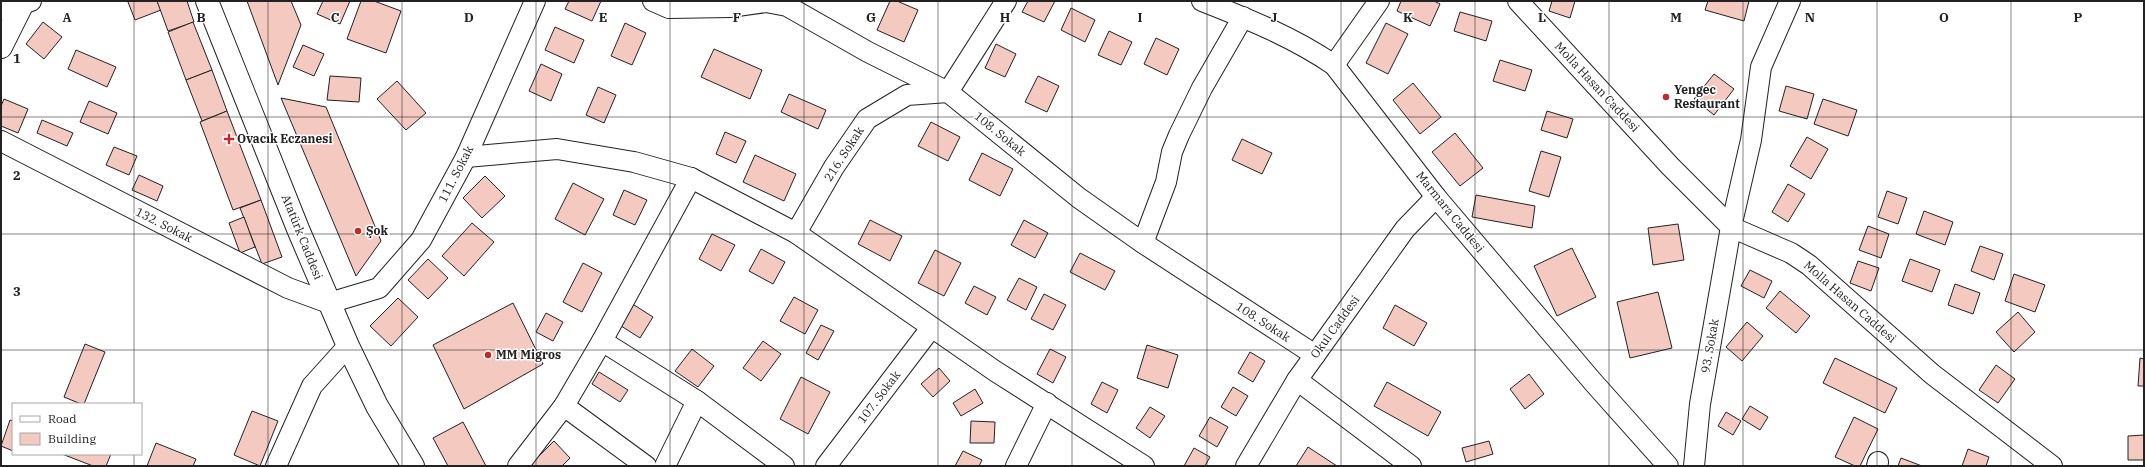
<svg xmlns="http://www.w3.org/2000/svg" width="2145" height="467" font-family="'IBM Plex Serif',serif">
	<rect width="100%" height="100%" fill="#fff"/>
	<g fill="#f3c9c0" stroke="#222">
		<polygon points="130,1 157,1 161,10 135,20 128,2"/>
		<polygon points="157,1 187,1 194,22 168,31"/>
		<polygon points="247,1 291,1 301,25 278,85"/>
		<polygon points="323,1 350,1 340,24 317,14"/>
		<polygon points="361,1 374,1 401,11 386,53 347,39"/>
		<polygon points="569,1 601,1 592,21 565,9"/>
		<polygon points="890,1 897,1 918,10 904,42 877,30"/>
		<polygon points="1028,1 1055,1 1044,22 1022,12"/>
		<polygon points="1401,1 1434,1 1440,4 1430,26 1397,11"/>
		<polygon points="1552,1 1575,1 1570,18 1549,11"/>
		<polygon points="1708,1 1749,1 1744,21 1705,10"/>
		<polygon points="1071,8 1095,20 1085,42 1061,30"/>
		<polygon points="1460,12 1492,21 1486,41 1454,31"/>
		<polygon points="43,22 62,37 44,59 26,44"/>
		<polygon points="193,22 212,70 186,80 168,32"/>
		<polygon points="625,23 646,33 632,65 611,56"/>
		<polygon points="1386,23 1408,34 1388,74 1366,63"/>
		<polygon points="555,27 584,40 574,63 545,50"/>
		<polygon points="1109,31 1132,42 1121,65 1098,55"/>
		<polygon points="1156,38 1179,49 1167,75 1144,64"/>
		<polygon points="996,44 1016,54 1005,77 985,68"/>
		<polygon points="303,45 324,54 314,76 293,67"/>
		<polygon points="714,49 762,70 750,99 701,77"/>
		<polygon points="76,50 116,67 107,87 68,69"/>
		<polygon points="1500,60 1532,70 1525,91 1493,81"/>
		<polygon points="541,64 562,74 551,101 529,91"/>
		<polygon points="212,70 227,111 202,121 186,80"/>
		<polygon points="1714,74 1734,89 1714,115 1694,99"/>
		<polygon points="330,76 361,78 359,102 327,100"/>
		<polygon points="1038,76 1059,86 1047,112 1025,102"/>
		<polygon points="397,81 426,113 406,130 377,99"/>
		<polygon points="1413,83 1441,117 1420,134 1393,100"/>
		<polygon points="1786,86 1814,94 1807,119 1779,111"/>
		<polygon points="598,87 616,95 604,123 586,115"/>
		<polygon points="789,94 826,110 818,129 781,112"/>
		<polygon points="281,98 326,107 381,241 356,276"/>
		<polygon points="4,99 28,109 18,133 1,126 1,106"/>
		<polygon points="1823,99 1857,110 1848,136 1814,124"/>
		<polygon points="89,101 117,113 108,134 80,122"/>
		<polygon points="227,111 261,200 233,210 200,122"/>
		<polygon points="1547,111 1573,119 1567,138 1541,130"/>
		<polygon points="42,120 73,133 67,146 37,133"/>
		<polygon points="931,122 960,137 948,161 918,146"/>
		<polygon points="725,132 746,141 736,163 716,154"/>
		<polygon points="1455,133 1483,168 1460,186 1432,152"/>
		<polygon points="1807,137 1828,149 1811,179 1790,166"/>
		<polygon points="1242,139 1272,153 1262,174 1232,160"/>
		<polygon points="114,147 137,156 129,175 106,165"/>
		<polygon points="1541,151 1561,157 1549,197 1529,191"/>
		<polygon points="982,153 1013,169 1000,196 969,180"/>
		<polygon points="755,155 796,174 784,201 743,182"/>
		<polygon points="139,175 163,186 157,201 132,190"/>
		<polygon points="485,176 505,196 482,218 463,198"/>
		<polygon points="573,183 604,199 585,235 555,219"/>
		<polygon points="1788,184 1805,194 1788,222 1772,212"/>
		<polygon points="624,190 647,200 635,225 613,215"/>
		<polygon points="1887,191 1907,198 1898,224 1878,217"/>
		<polygon points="1476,195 1535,206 1532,228 1472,217"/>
		<polygon points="261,200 282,257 262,264 240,208"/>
		<polygon points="1924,211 1953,222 1945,245 1916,234"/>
		<polygon points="244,217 255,247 240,253 229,223"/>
		<polygon points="870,220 902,236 890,261 858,244"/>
		<polygon points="1024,220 1048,233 1035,258 1011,245"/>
		<polygon points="472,223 494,242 464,276 442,256"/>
		<polygon points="1678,224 1684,260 1653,265 1648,228"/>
		<polygon points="1868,226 1889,234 1881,258 1859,250"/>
		<polygon points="712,234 735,245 721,271 699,259"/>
		<polygon points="1980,246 2003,254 1994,280 1971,271"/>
		<polygon points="1572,248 1596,297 1557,316 1534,266"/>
		<polygon points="761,249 785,262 773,284 749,271"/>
		<polygon points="935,250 961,263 944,296 918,283"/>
		<polygon points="1080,253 1115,271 1105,290 1070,272"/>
		<polygon points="428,259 448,278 428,299 408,280"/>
		<polygon points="1910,259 1940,270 1932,292 1902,281"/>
		<polygon points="1858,261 1879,268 1871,291 1850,283"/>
		<polygon points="583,263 602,273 582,312 563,302"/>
		<polygon points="1750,270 1772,281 1764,298 1741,286"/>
		<polygon points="2014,274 2045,285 2035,312 2005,301"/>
		<polygon points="1019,278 1037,287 1026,310 1007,300"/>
		<polygon points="1955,284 1980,293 1973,314 1948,305"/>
		<polygon points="974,286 996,297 987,315 965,303"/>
		<polygon points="1780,291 1810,316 1796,333 1766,308"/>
		<polygon points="1658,292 1672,348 1630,358 1617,302"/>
		<polygon points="1044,294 1066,305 1053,330 1031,319"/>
		<polygon points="794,297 818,310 805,334 780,321"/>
		<polygon points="398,298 418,317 391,346 370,326"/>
		<polygon points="513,303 543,364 464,409 433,345"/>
		<polygon points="631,303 653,317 640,338 618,324"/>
		<polygon points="1395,305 1427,323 1414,346 1383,328"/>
		<polygon points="2018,312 2035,332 2014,352 1996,332"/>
		<polygon points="546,313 563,322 553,341 536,332"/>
		<polygon points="1747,322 1763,336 1742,361 1726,347"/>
		<polygon points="821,325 834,331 818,360 806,353"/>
		<polygon points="763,341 781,354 761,381 743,368"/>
		<polygon points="85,344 105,352 84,404 81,404 64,397"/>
		<polygon points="1147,345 1178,355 1168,388 1137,378"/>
		<polygon points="692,349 714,366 698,387 675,371"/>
		<polygon points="1050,349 1066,357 1053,383 1037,374"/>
		<polygon points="1250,352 1265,361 1253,382 1238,373"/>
		<polygon points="1835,358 1897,388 1885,413 1823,383"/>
		<polygon points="2140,358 2144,359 2144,386 2138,386"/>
		<polygon points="1996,365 2015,379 1998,403 1979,390"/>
		<polygon points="939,368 950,381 933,397 921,384"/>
		<polygon points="599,372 628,390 620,402 592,384"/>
		<polygon points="1529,374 1544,394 1525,409 1510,389"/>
		<polygon points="801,377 830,392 808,434 780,419"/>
		<polygon points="1102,382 1118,390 1107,413 1091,404"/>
		<polygon points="1387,382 1441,412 1428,436 1374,406"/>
		<polygon points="1233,387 1248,396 1236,416 1221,407"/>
		<polygon points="975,389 983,403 961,416 953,403"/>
		<polygon points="1750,406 1768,417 1760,430 1742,419"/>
		<polygon points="1150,407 1165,416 1150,438 1136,428"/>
		<polygon points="252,411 278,421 260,466 234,455"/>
		<polygon points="1726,412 1741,421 1733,435 1718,426"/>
		<polygon points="1210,417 1228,427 1217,447 1199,436"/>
		<polygon points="1854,417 1878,429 1860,466 1855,466 1835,457"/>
		<polygon points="10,420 13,421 13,451 1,446"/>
		<polygon points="971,421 995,422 994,443 970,443"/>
		<polygon points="463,422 486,466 448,466 433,438"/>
		<polygon points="2144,435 2144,460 2128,460 2128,436"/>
		<polygon points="554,441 570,458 562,466 534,466 531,464"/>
		<polygon points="1489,441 1493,454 1466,462 1462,448"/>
		<polygon points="156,443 196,459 193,466 147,466"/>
		<polygon points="1308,447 1337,466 1296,466"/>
		<polygon points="1194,448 1210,457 1205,466 1184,466"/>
		<polygon points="1968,449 1989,457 1986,466 1962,466"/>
		<polygon points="963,451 982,460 979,466 955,466"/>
		<polygon points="62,454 111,454 106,466 93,466"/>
		<polygon points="1901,458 1922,466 1898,466"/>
	</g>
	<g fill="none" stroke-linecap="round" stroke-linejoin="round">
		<defs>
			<g id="minor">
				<polyline points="653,1 669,8 730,7 766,2 787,6 868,52 948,92 1079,198 1143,243 1315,355"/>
				<path d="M1202,1C1248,19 1293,37 1334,65L1436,197L1593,382L1668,466"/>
				<polyline points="1518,1 1670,166 1731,227 1791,253 1809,265 1932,374 2052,466"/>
				<polyline points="1,10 31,1"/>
				<polyline points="1334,65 1379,1"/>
				<polyline points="1,141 288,288 329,303 379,288 421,240 466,157 535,1"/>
				<polyline points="466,157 557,149 634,162 691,178 796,233 995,371 1144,466"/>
				<polyline points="796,233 834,167 867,119 907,95 948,92 1006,1"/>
				<polyline points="1143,243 1166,182 1172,152 1179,135 1202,88 1243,17"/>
				<polyline points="602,341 697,401 784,466"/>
				<polyline points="1297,380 1411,466"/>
				<polyline points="564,406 646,466"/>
				<polyline points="276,466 312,386 348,346"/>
				<polyline points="518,466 564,406 602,341 691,178"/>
				<polyline points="665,466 697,401"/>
				<polyline points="826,466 931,328"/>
				<polyline points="1016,466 1047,403"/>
				<polyline points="1246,466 1297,380 1315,355 1405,229 1436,197"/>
				<polyline points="1694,466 1700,404 1731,227 1751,140 1761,67 1790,1"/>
				<polyline points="1877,466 1878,462"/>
			</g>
			<g id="major">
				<polyline points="207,1 298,229 348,346 377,406 413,466"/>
				<polyline points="1,47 22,5"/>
			</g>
		</defs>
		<use href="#minor" stroke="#222" stroke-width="22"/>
		<use href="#major" stroke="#222" stroke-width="24"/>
		<use href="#minor" stroke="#fff" stroke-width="20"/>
		<use href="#major" stroke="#fff" stroke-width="22"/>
	</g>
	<path fill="none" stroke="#222" stroke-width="1" stroke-opacity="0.55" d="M134,1V404M268,1V466M402,1V466M536,1V466M670,1V466M804,1V466M938,1V466M1072,1V466M1207,1V466M1341,1V466M1475,1V466M1609,1V466M1743,1V466M1877,1V466M2011,1V466M1,117H2144M1,234H2144M1,350H2144M134,454V466"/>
	<g fill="#c62828" stroke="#fff" stroke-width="1.5">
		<circle cx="1666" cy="97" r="4"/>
		<path d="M227 133h4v4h4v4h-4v4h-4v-4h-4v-4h4z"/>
		<circle cx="358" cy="231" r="4"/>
		<circle cx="488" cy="355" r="4"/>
	</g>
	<g text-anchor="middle" stroke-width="3" stroke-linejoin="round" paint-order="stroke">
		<g font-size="12" fill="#222" stroke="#fff">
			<text transform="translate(1597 87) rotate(47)" y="4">Molla Hasan Caddesi</text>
			<text transform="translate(1000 134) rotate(39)" y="4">108. Sokak</text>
			<text transform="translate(844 154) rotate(-57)" y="4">216. Sokak</text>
			<text transform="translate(456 174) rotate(-63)" y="4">111. Sokak</text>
			<text transform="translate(1450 212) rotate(51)" y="4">Marmara Caddesi</text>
			<text transform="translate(164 225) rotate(27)" y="4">132. Sokak</text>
			<text transform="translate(302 237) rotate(68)" y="4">Atatürk Caddesi</text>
			<text transform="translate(1850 302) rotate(41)" y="4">Molla Hasan Caddesi</text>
			<text transform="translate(1263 322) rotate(33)" y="4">108. Sokak</text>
			<text transform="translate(1335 327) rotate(-54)" y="4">Okul Caddesi</text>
			<text transform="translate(1710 346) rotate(-80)" y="4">93. Sokak</text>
			<text transform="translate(879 397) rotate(-53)" y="4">107. Sokak</text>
		</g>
		<g font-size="12" font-weight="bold" fill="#222" stroke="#fff" text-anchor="start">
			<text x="1674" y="94">Yengec<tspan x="1674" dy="14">Restaurant</tspan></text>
			<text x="237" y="143">Ovacık Eczanesi</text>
			<text x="366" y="235">Şok</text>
			<text x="496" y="359">MM Migros</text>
		</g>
	</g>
	<g font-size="13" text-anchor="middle" font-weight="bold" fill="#222" stroke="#fff" stroke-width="3" stroke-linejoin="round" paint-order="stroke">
		<text x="67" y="22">A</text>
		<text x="201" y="22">B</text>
		<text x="335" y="22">C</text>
		<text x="469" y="22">D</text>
		<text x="603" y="22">E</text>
		<text x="737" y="22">F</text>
		<text x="871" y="22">G</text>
		<text x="1005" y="22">H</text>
		<text x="1140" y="22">I</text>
		<text x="1274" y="22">J</text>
		<text x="1408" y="22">K</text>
		<text x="1542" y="22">L</text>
		<text x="1676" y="22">M</text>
		<text x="1810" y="22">N</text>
		<text x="1944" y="22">O</text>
		<text x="2078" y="22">P</text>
		<text x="17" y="63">1</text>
		<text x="17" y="180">2</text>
		<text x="17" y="296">3</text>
	</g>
	<rect width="2145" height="467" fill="none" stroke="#222222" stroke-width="4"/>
	<rect x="12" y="403" width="130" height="52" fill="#ffffff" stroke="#a7a7a7"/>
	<rect x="20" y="416" width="20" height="6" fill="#ffffff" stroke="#a7a7a7"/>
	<text x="48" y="423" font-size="12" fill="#222222">Road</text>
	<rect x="20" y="433" width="20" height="12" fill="#f3c9c0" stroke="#a7a7a7"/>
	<text x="48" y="443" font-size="12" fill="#222222">Building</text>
</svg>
